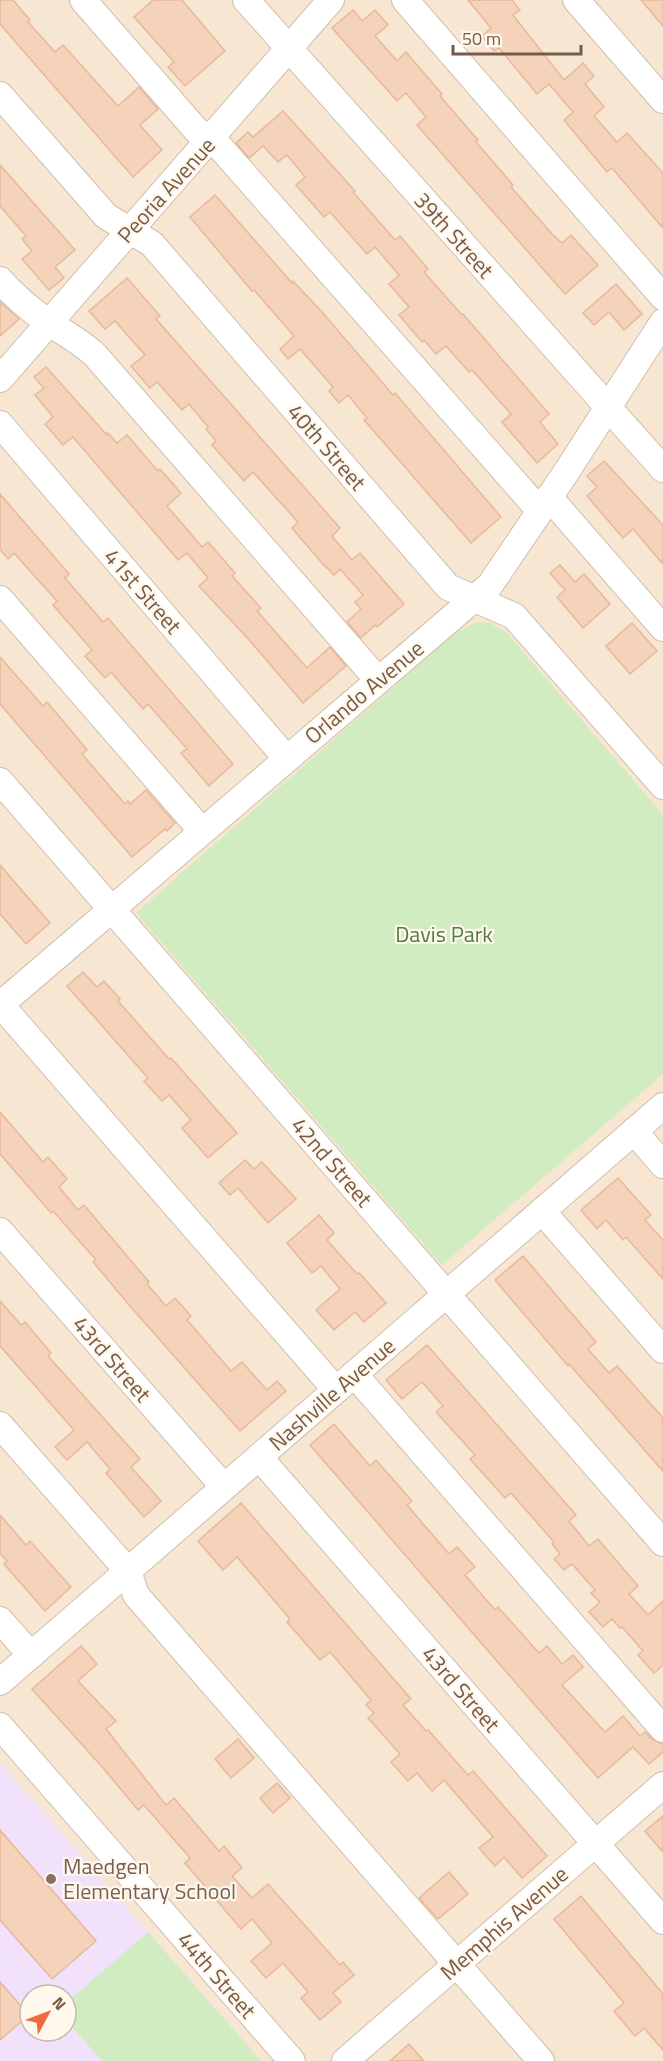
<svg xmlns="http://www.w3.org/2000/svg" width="663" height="2061" font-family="'Titillium Web',sans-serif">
	<rect width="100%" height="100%" fill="#fef4e4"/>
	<path fill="#f6e6d2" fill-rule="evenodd" d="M0,0H663V2061H0ZM30,1995H66V2031H30Z"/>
	<path fill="#f1e1fa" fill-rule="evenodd" d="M0,1763L262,2061H0ZM30,1995H66V2031H30Z"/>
	<g fill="#d2ecc1">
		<polygon points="488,622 507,633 663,815 663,1074 442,1265 136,913 455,633 474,623"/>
		<polygon points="148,1932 261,2061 102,2061 66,2020 66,2003"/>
	</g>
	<g fill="#f5d2ba" stroke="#e8b899" stroke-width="1.5">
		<polygon points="0,0 13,0 30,20 28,22 55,52 63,45 118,106 139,87 158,109 140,125 162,150 133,177 0,24"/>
		<polygon points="153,0 182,0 225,51 185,86 168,67 174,62 134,17"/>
		<polygon points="468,0 512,0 520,10 513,15 564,80 583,63 594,76 585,84 604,107 594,116 617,142 627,133 663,173 663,228 612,168 607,172 564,120 573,112 549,84 537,94 499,48 494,51 482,36 491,28"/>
		<polygon points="641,0 663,0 663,26"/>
		<polygon points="353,10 362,21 375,10 388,25 375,36 397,61 406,52 442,94 440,96 478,140 476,142 513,185 511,187 552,234 562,243 571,235 598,265 565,294 417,125 426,117 406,93 397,101 332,28"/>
		<polygon points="283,111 355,191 353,192 395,240 400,236 428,269 424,272 462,315 463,314 549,414 540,422 558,444 537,463 502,422 511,414 472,370 469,372 446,346 436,354 424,340 422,342 399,315 409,307 389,284 399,275 375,247 367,254 330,212 324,217 296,185 305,177 287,155 278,162 263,146 249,158 236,143 248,132 253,137"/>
		<polygon points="0,165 75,250 55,267 64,278 49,290 22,259 32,251 22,239 26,236 0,206"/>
		<polygon points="215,195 292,283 293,281 322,312 393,395 395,393 501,517 471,543 364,420 367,418 348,395 339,403 329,391 333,387 300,349 288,359 280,349 294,336 254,290 252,291 190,217"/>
		<polygon points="127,278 160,316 156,319 340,528 332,536 352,560 360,553 404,604 377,627 375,625 361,638 347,622 361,609 355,602 363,595 340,569 334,575 321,562 292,528 298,522 253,472 244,481 212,445 216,441 206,429 208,427 189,404 182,410 157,382 150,388 131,366 145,355 115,321 105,329 89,311"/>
		<polygon points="616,284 642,314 624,330 609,312 594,325 583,313"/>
		<polygon points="0,302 19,319 0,336"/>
		<polygon points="46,367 107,435 108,433 117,443 127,435 158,471 160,469 181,493 167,506 202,547 208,542 235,573 232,576 261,608 257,611 307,668 330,647 346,666 303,703 251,642 199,586 208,578 187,553 178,560 73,437 63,445 45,424 53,417 35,395 44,388 34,377"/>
		<polygon points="604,461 663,525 663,564 633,529 623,538 587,496 597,487 587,476"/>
		<polygon points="0,494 69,574 65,578 103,622 108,618 233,764 209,786 181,753 187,749 148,704 143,709 111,672 105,678 85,656 92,650 53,605 57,601 14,553 8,559 0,549"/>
		<polygon points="560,565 575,582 584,574 610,604 583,628 557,597 565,590 550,573"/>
		<polygon points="632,623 657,651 630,674 606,646"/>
		<polygon points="0,657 43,706 47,702 64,722 87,750 82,754 125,804 128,801 130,804 146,790 175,823 167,831 165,829 132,857 0,704"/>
		<polygon points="0,865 50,923 26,944 0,914"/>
		<polygon points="83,972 97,987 104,981 120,999 118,1001 169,1059 171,1058 237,1133 208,1158 182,1128 191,1120 169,1095 162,1101 144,1081 148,1078 67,986"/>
		<polygon points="0,1112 43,1162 48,1157 67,1179 59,1187 78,1210 84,1205 149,1282 147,1284 166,1306 175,1298 191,1316 187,1320 231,1371 242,1362 267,1390 277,1381 286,1391 240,1431 130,1306 93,1262 96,1260 53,1211 51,1213 0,1154"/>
		<polygon points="245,1160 254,1169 262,1162 296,1199 268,1223 238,1188 230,1195 219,1183"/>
		<polygon points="618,1178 651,1215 645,1220 663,1240 663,1279 626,1237 623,1240 606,1220 597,1229 581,1210"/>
		<polygon points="319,1215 334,1233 327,1240 357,1274 359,1273 386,1303 364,1322 355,1312 334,1330 316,1310 340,1289 321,1266 312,1273 287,1243"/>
		<polygon points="523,1256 596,1342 588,1349 609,1373 617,1366 663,1418 663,1471 569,1364 568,1366 495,1280"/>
		<polygon points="0,1301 21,1325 25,1322 51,1353 48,1356 140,1459 131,1467 161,1501 144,1517 106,1473 110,1469 87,1442 67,1460 55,1447 74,1430 0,1346"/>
		<polygon points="427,1345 576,1515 569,1521 589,1546 598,1539 638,1586 629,1594 648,1615 663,1601 663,1665 654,1673 638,1655 643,1651 622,1627 620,1628 612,1619 603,1627 589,1612 600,1602 591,1593 595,1590 572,1564 564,1570 554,1559 560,1554 552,1544 554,1542 511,1493 505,1498 470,1459 475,1455 436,1412 443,1406 422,1382 402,1399 386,1380"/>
		<polygon points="334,1424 370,1466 376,1460 412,1501 407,1505 449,1554 457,1547 475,1567 465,1575 495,1610 498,1607 539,1653 547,1646 562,1664 573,1655 583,1667 562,1685 605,1732 623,1716 640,1736 645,1732 652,1739 663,1744 663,1752 649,1764 633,1747 598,1778 310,1445"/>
		<polygon points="241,1503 411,1699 403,1705 426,1731 428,1730 468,1775 473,1771 547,1856 522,1878 504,1857 495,1866 479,1848 493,1837 444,1780 432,1791 417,1773 408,1781 391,1762 400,1754 368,1718 374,1713 366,1705 371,1700 330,1652 320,1660 287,1622 290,1619 237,1557 223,1570 198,1541"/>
		<polygon points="0,1515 26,1545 30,1541 71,1587 45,1611 4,1564 7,1561 0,1553"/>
		<polygon points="81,1646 97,1664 78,1681 116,1721 106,1729 166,1805 174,1798 219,1851 224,1846 242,1868 232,1876 252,1898 268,1884 340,1965 343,1962 354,1975 333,1993 341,2002 320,2020 301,1998 308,1992 283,1963 266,1978 251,1961 272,1943 252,1919 241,1929 185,1863 190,1858 144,1805 138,1810 103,1768 32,1689"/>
		<polygon points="238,1739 254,1758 231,1778 215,1759"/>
		<polygon points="277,1783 290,1798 273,1813 260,1798"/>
		<polygon points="663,1816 663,1852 645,1831"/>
		<polygon points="0,1830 96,1941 52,1979 0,1920"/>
		<polygon points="449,1872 468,1894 438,1919 419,1898"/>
		<polygon points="581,1896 663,1994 663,2050 644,2028 635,2036 614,2011 624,2003 554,1919"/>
		<polygon points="0,1982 29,2015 0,2040"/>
		<polygon points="409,2044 424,2061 390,2061"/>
	</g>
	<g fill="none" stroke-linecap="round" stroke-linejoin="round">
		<defs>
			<g id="minor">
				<polyline points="83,0 197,131 212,138 540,511"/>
				<polyline points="246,0 663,469"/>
				<polyline points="405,0 663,297"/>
				<polyline points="576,0 663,100"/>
				<polyline points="0,95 106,216 152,244 448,587 514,616 663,786"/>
				<path d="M0,280C15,297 31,310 49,323C65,333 81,342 95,355L378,680"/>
				<polyline points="0,379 331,0"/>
				<polyline points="0,424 286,758"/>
				<polyline points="549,497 663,628"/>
				<polyline points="0,599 202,831"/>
				<polyline points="0,781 663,1543"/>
				<polyline points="0,1004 336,1390"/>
				<polyline points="0,1005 490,585 565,474 663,322"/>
				<polyline points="634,1131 663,1165"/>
				<polyline points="542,1211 663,1350"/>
				<polyline points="0,1231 224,1487"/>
				<polyline points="354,1374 663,1729"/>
				<polyline points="0,1425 128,1571 136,1595 541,2061"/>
				<polyline points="259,1457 663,1921"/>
				<polyline points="0,1620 31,1655"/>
				<polyline points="0,1682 663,1106"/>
				<polyline points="0,1726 292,2061"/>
				<polyline points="345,2061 663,1785"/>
			</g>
		</defs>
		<use href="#minor" stroke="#d2beac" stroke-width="28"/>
		<use href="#minor" stroke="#fff" stroke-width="26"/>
	</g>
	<circle fill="#8d6e63" stroke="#fff8ec" stroke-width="2" cx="51" cy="1879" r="6"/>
	<g text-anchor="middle" stroke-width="4.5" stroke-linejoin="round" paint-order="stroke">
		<g font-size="22" fill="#785a48" stroke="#fff8ec">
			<text transform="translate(166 190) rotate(-48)" y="8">Peoria Avenue</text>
			<text transform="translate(454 235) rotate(48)" y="8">39th Street</text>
			<text transform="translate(327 447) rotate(49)" y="8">40th Street</text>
			<text transform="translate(143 591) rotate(49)" y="8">41st Street</text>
			<text transform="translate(364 692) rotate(-40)" y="8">Orlando Avenue</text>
			<text transform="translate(332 1162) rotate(49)" y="8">42nd Street</text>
			<text transform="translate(112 1359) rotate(49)" y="8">43rd Street</text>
			<text transform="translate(332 1394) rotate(-41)" y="8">Nashville Avenue</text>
			<text transform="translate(461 1689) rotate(49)" y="8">43rd Street</text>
			<text transform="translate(504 1923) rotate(-41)" y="8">Memphis Avenue</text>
			<text transform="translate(217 1975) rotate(49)" y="8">44th Street</text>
		</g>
		<g font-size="22" fill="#517e3f" stroke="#fff8ec">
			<text x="444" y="942">Davis Park</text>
		</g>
		<g font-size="22" fill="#785e54" stroke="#fff8ec" text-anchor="start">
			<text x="63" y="1874">Maedgen<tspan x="63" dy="25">Elementary School</tspan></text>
		</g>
	</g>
	<g transform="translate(48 2013) rotate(49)"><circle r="28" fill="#fff8ec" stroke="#c9b9aa" stroke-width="1.5"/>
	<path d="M0-4.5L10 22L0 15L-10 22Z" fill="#ee6b42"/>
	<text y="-9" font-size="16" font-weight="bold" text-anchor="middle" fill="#785a48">N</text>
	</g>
	<path d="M453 45v9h128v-9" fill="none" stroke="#785a48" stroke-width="3"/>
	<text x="462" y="45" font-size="18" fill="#785a48" stroke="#fff8ec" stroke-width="4.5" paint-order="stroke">50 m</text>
</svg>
